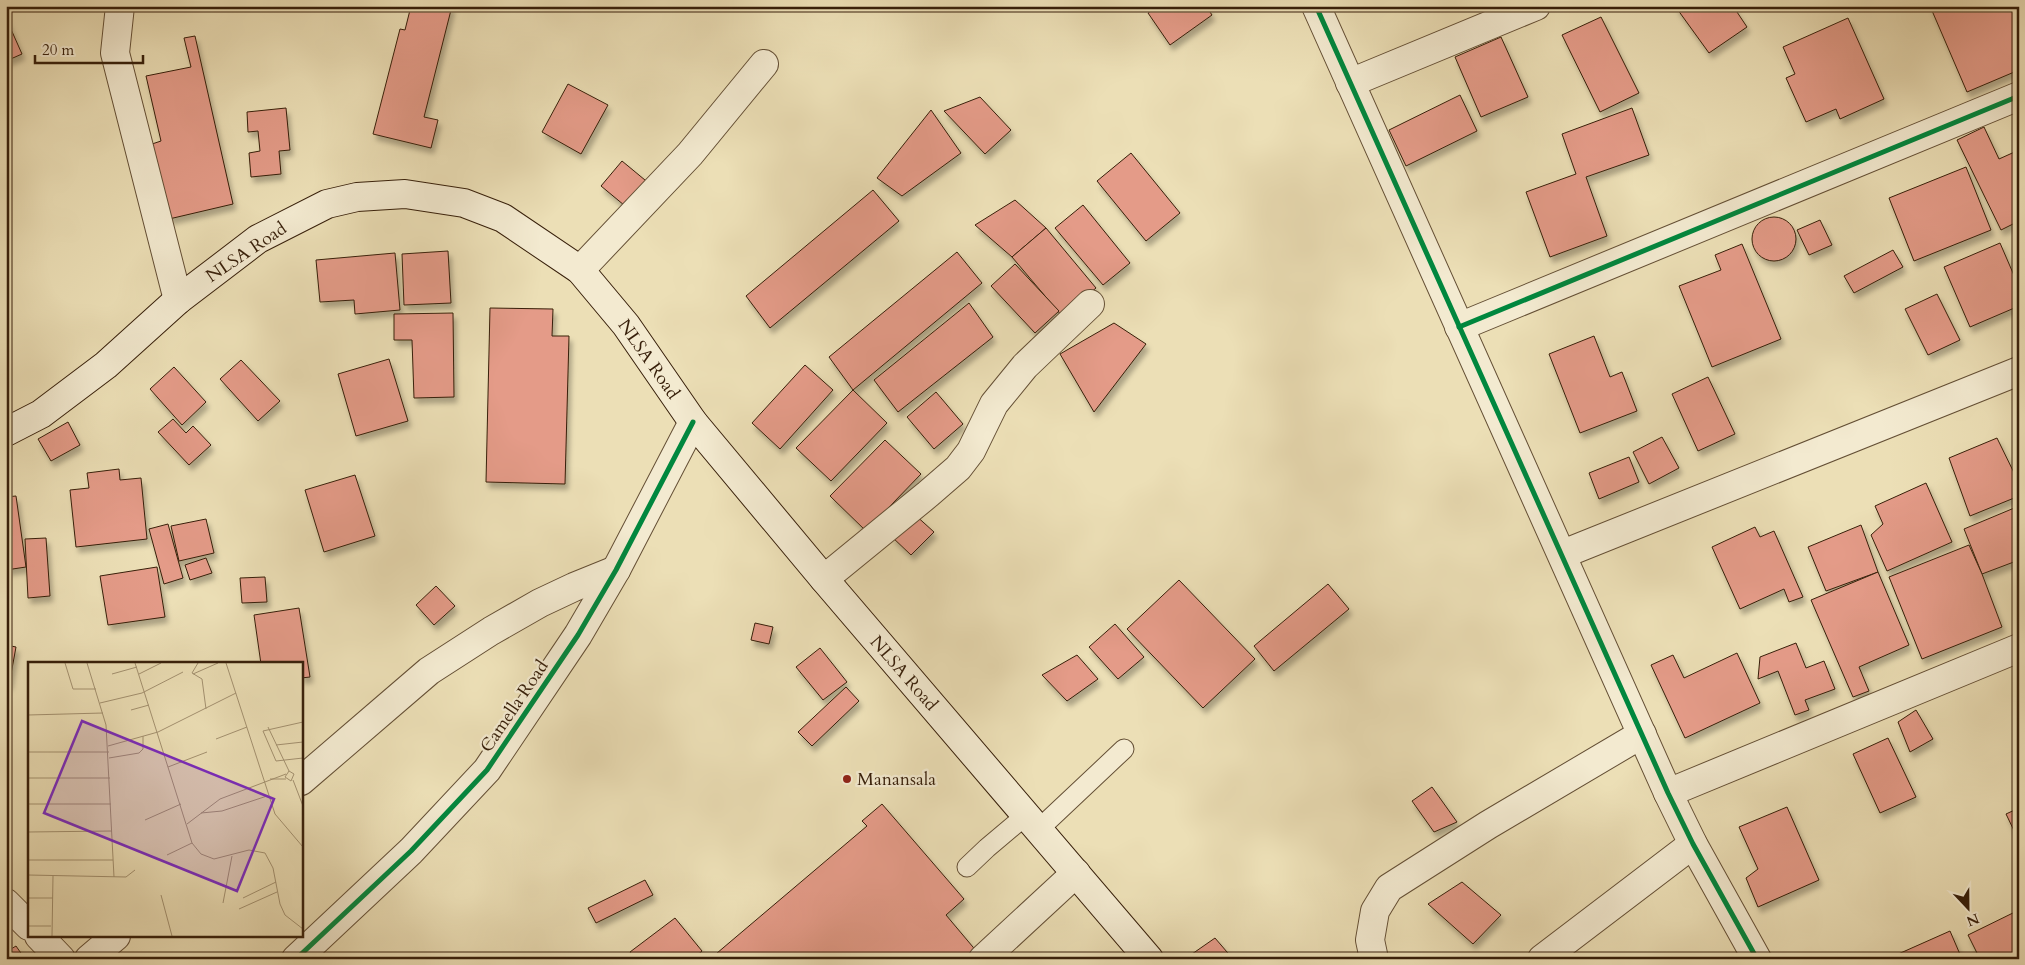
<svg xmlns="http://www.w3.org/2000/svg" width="2025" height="965" font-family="Cardo,serif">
	<defs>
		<filter id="shadow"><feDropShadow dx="3" dy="5.5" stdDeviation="2.5" flood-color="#0004"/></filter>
	</defs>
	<rect width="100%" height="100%" fill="#ecdfb6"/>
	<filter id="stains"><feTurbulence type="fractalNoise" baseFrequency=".004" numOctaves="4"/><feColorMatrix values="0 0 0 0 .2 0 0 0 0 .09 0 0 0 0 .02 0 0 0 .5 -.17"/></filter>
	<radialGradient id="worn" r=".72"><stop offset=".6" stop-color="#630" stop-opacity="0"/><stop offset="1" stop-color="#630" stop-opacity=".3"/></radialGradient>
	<g fill="#e49b88" stroke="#371f0a" filter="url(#shadow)">
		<polygon points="411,6 452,6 424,117 438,120 431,148 373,134 400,29 405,30"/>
		<polygon points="1158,6 1206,6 1212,15 1170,45 1148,13"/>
		<polygon points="1675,6 1733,6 1747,27 1709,53"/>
		<polygon points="1930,6 2019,6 2019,70 1967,92"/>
		<polygon points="1601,17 1639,93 1600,112 1562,35"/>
		<polygon points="6,18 22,54 6,61"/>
		<polygon points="1848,18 1884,99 1840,119 1836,109 1806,122 1786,78 1795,74 1783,47"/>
		<polygon points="195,36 233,204 169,219 152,144 161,141 146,76 191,67 184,38"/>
		<polygon points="1501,37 1528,97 1481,117 1455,57"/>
		<polygon points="568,84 608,105 581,154 542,132"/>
		<polygon points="1460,95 1477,131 1406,166 1389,130"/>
		<polygon points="980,97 1011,130 985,154 944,111"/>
		<polygon points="286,108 290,150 279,151 281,174 251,177 249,153 260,151 258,131 248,132 247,112"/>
		<polygon points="1632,108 1649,155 1586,177 1607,236 1550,257 1526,192 1576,174 1562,134"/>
		<polygon points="931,110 961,153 902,196 877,178"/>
		<polygon points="1984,127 1999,159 2019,150 2019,221 2001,230 1957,140"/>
		<polygon points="1131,153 1180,213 1146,241 1097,181"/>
		<polygon points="622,161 651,185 630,210 601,186"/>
		<polygon points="1966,167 1991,230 1914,261 1889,198"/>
		<polygon points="873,190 899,221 770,328 746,296"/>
		<polygon points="1015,200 1046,228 1012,257 975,225"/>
		<polygon points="1083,205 1130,263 1103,285 1055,228"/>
		<circle cx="1774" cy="239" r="22"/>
		<polygon points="1820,220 1832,245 1809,255 1797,230"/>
		<polygon points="1046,228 1096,288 1062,316 1012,257"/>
		<polygon points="2000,243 2019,287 2019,306 1970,327 1944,267"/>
		<polygon points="1742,244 1781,339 1712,367 1679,286 1721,270 1715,255"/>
		<polygon points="1893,250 1903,267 1854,293 1844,276"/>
		<polygon points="448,251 451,303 404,305 402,254"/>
		<polygon points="957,252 982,283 853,390 829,357"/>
		<polygon points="395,253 400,310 355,314 354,300 320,302 316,260"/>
		<polygon points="1015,264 1059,311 1035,333 991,286"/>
		<polygon points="1937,294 1960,340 1928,355 1905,309"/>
		<polygon points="969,303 993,337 898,412 874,380"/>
		<polygon points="490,308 553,309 552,336 569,336 565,484 486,482"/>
		<polygon points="453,313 454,397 414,398 412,340 394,340 394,314"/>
		<polygon points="1114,323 1146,344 1094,412 1060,354"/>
		<polygon points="1594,336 1610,377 1622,372 1637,411 1580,433 1549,354"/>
		<polygon points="389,359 408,421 356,436 338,374"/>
		<polygon points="241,360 280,401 258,421 220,379"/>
		<polygon points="805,365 833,390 780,449 752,423"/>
		<polygon points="174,367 206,402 182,425 150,389"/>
		<polygon points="1708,377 1735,434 1698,451 1672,394"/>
		<polygon points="853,390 887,423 831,481 796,448"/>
		<polygon points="936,392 963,424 934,449 907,417"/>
		<polygon points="173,419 186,433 193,426 211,445 189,465 158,432"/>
		<polygon points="68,422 80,445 51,461 38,439"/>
		<polygon points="1662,437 1679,468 1649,484 1633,452"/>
		<polygon points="1997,438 2019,483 2019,496 1970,516 1949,458"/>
		<polygon points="885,440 921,474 866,531 830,496"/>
		<polygon points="1629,457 1639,482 1599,499 1589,473"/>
		<polygon points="119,469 120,480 141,478 147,539 76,547 70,490 89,488 87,473"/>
		<polygon points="355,475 375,536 324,552 305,490"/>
		<polygon points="1926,483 1952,542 1887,571 1871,535 1883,524 1875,506"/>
		<polygon points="16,496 26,567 6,570 6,497"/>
		<polygon points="2019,506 2019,560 1982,574 1964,529"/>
		<polygon points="913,513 934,532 911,555 891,536"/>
		<polygon points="206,519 214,553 179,561 171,526"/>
		<polygon points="168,524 183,578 164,584 149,529"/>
		<polygon points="1861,525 1878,572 1826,591 1808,547"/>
		<polygon points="1755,527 1760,537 1774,531 1803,597 1789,602 1784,589 1740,609 1712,547"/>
		<polygon points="46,538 50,596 28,598 25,539"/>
		<polygon points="1969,545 1982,574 2002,627 1922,659 1889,577"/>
		<polygon points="206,558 212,573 190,580 185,565"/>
		<polygon points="157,567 165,617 108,625 100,576"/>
		<polygon points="1878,572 1909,645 1859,667 1869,691 1853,697 1811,600"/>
		<polygon points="265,577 267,602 242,603 240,578"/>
		<polygon points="1179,580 1255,659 1203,708 1127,629"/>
		<polygon points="1328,584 1349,609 1274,671 1254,646"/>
		<polygon points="436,586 455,606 434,625 416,605"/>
		<polygon points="299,608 310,677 301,678 301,664 261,664 254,615"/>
		<polygon points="755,623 773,627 769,644 751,640"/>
		<polygon points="1115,624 1144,657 1118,679 1089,647"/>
		<polygon points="1796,643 1806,668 1824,661 1835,689 1805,700 1809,710 1795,715 1778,671 1758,679 1760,657"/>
		<polygon points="6,645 16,647 9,685 6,684"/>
		<polygon points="820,648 847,682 823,700 796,667"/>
		<polygon points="1737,653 1760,703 1685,738 1651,665 1673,655 1684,678"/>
		<polygon points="1077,655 1098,679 1067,701 1042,675"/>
		<polygon points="846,687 859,701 812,746 798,732"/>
		<polygon points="1916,710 1933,739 1910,752 1898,722"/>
		<polygon points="1888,738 1916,797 1880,813 1853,754"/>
		<polygon points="1432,787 1457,822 1434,832 1412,801"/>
		<polygon points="882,804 964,899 946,915 978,953 972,959 710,959 867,826 862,821"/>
		<polygon points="1787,807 1819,880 1758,907 1746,878 1758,869 1739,827"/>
		<polygon points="2019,808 2019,841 2006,814"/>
		<polygon points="645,880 653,895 596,923 588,908"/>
		<polygon points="1462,882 1501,915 1473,944 1428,904"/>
		<polygon points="2019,910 2019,959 1980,959 1968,935"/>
		<polygon points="675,918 702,951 693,959 635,959 630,952"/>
		<polygon points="1950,931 1962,959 1898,959 1896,955"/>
		<polygon points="1215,938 1233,959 1197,959 1192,954"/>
		<polygon points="16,946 25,959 6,959 6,952"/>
	</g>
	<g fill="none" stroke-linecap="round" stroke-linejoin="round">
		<defs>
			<g id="service">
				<polyline points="1038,830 1124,749"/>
				<polyline points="967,867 987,848 1025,816"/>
			</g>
			<g id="minor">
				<polyline points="120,6 115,53 178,300"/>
				<polyline points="1316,6 1668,793 1693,844 1757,959"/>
				<polyline points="1350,83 1536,6"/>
				<polyline points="580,270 690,154 764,64"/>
				<polyline points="1459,327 2019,96"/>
				<polyline points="1563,554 2019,371"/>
				<polyline points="824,579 928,494 958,468 971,451 994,404 1025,366 1090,304"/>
				<polyline points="301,781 429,671 491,631 540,603 574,587 616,570"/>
				<polyline points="1668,793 2019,648"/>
				<polyline points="6,903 29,926"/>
				<polyline points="39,936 61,959"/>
				<polyline points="89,959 116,936"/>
				<polyline points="296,959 411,851 487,770 578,635 616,570 693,422"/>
				<polyline points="983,959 1076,873"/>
				<polyline points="1374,959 1370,940 1375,911 1389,888 1488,825 1642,734"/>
				<polyline points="1542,959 1693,844"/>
			</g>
			<polyline id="secondary" points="6,432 41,414 106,365 178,300 258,239 327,204 357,197 405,194 464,203 503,218 580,270 626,325 693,422 824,579 1149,959"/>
		</defs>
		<use href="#service" stroke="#644f35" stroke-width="21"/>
		<use href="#minor" stroke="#644f35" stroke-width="30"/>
		<use href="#secondary" stroke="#371f0a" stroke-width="30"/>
		<use href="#service" stroke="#f3ead0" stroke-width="19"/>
		<use href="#minor" stroke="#f3ead0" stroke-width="28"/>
		<use href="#secondary" stroke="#f3ead0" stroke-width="28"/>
		<defs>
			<g id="cycleway">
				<polyline points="1316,6 1668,793 1693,844 1757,959"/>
				<polyline points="1459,327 2019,96"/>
				<polyline points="296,959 411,851 487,770 578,635 616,570 693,422"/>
			</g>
		</defs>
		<use href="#cycleway" stroke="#f3ead0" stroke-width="8"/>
		<use href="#cycleway" stroke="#00873e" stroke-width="5"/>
	</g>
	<circle fill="#8f2418" stroke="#f3ead0" stroke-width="2" cx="847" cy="779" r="5"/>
	<g text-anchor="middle" stroke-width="4.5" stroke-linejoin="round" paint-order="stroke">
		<g font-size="18" fill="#371f0a" stroke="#f3ead0">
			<text transform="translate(246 252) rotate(-34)" y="6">NLSA Road</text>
			<text transform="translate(649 359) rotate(55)" y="6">NLSA Road</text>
			<text transform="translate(904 673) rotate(49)" y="6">NLSA Road</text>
			<text transform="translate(514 706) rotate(-56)" y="6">Camella Road</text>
		</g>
		<g font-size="18" fill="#371f0a" stroke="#f3ead0" text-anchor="start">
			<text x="857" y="785">Manansala</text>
		</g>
	</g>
	<g transform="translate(28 662)">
		<rect width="275" height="275" fill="#ecdfb6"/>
		<path fill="none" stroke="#a49271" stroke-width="1" d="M37,1L45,27H68M59,1L78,63L86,215M107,1L164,181L173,192L186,197L221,188L237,191L245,206L252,242L257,253L275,267M170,1L164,11L174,17L178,47M198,1L247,152L275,185M84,12L109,5M111,12L133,1M165,12L190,1M72,41L114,31L155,10M103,48L121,43M0,53L75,51M275,60L235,69L248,99L275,96M240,65L261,109L266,112L263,119L257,115L261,109M188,77L219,65M248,83L275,80M80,84L130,70L208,31M0,90H81M81,96L111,91L115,87V74M140,105L179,90M0,116H82M242,117H258M265,118L275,144M0,142H83M173,151L194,149L239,134M117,158L153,142M159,162L192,137L258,112M0,170L84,169M139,193L164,181M0,198H85M0,213L98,215L107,208M133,233L144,274M0,236H25M215,236L248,220M195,241L204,194M211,247L249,230M0,264H23M24,274L25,214"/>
		<path fill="#7b2cbf" fill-opacity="0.15" stroke="#7b2cbf" stroke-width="2.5" d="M54,59L246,137L209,229L16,151Z"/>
		<rect width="275" height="275" fill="none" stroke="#371f0a" stroke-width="2.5"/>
	</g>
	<rect width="2025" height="965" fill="none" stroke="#ecdfb6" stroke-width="25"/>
	<rect x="8" y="8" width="2010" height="950" fill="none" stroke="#371f0a" stroke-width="2.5"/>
	<rect x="12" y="12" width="2000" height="940" fill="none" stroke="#371f0a"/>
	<g transform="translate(1968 908) rotate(158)" stroke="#f3ead0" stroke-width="4" paint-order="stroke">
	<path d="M0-4L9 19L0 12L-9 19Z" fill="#371f0a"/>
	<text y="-8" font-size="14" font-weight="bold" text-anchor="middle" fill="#371f0a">N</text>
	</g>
	<path d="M35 55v8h108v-8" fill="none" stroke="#371f0a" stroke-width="2.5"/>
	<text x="42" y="55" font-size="15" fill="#371f0a" stroke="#f3ead0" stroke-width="4" paint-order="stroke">20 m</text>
	<rect width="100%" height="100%" filter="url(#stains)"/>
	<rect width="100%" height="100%" fill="url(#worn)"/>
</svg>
